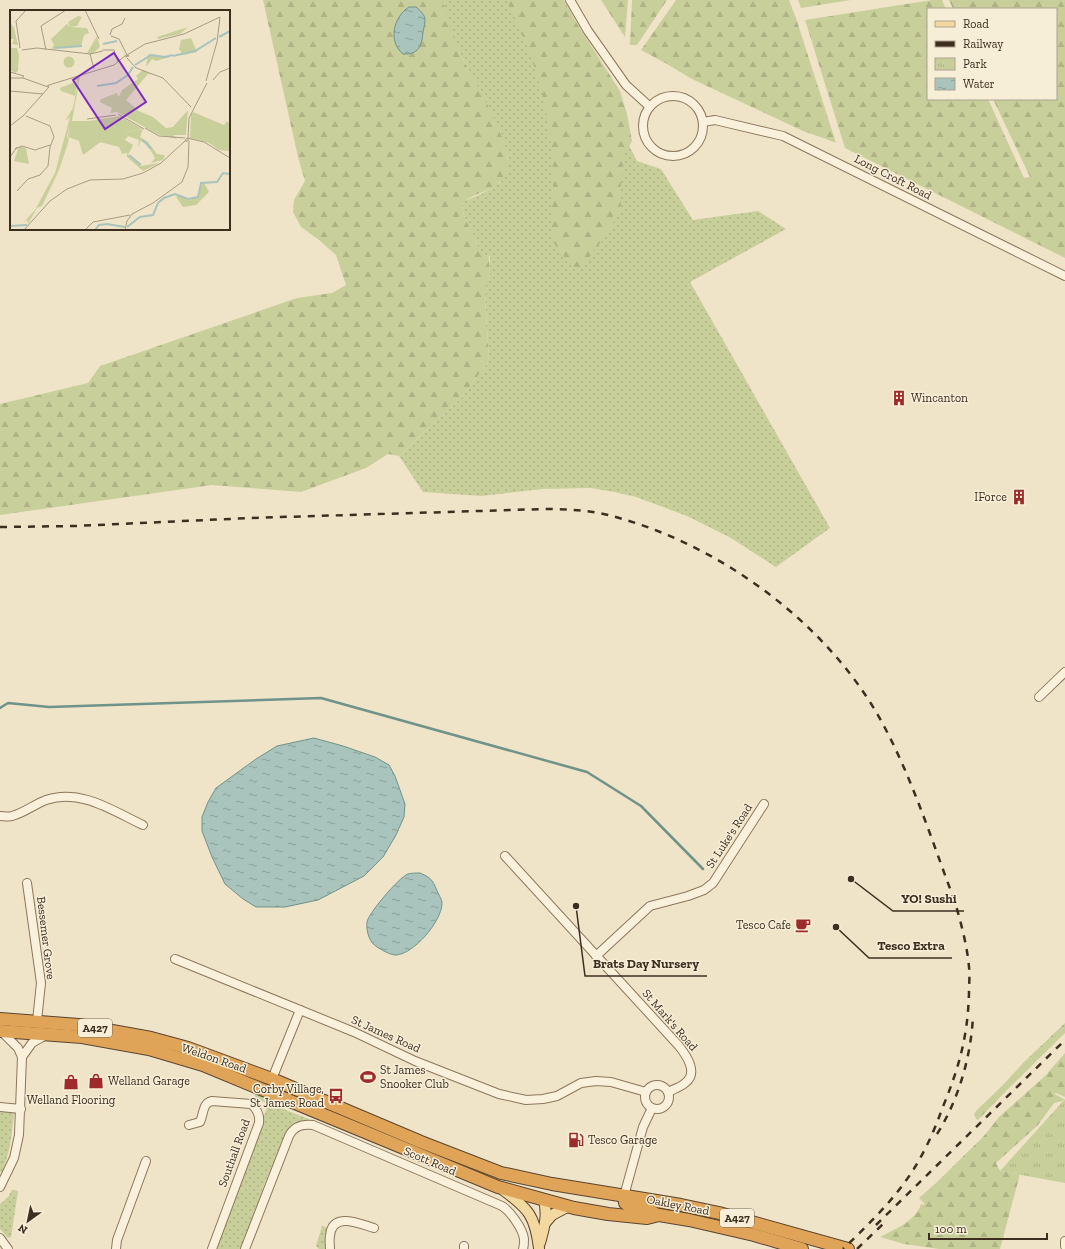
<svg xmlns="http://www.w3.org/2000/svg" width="1065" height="1249" font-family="'Zilla Slab',serif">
	<defs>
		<pattern id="grass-dots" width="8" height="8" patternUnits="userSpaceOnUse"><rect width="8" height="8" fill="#c9cf9b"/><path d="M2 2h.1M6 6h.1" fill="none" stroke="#aeb285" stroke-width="1.8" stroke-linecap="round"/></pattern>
		<pattern id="forest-firs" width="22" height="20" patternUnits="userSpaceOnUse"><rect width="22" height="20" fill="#c9cf9b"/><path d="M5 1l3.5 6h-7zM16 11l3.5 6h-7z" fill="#aeb285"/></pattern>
		<pattern id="park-tufts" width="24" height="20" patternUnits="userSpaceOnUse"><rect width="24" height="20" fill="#c9cf9b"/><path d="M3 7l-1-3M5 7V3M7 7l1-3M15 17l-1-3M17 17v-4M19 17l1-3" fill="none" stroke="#aeb285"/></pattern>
		<pattern id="water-ripples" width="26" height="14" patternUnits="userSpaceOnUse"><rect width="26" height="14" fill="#a9c4bc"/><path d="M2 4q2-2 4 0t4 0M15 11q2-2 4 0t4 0" fill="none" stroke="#8ba098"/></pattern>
	</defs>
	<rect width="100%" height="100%" fill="#f0e4c8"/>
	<g fill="url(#grass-dots)">
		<polygon points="435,0 564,0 623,107 618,124 637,161 661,169 693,220 758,211 786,229 690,282 830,528 776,567 731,538 687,516 636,497 614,492 591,488 542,489 482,496 423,492 399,456 461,398 489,361 485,295 490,274 490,256 481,254 464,216 462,205 465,201 481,194 501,182 508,158 501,133 461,55"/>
		<path d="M255,1093L288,1111L309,1119V1121L295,1124L289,1129L266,1180L241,1249H216L247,1167L267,1107C266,1101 260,1100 255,1099Z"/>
		<path d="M0,1111L14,1113C12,1134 10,1153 2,1172H0Z"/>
		<polygon points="12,1190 18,1191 11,1237 8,1238 0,1229 0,1204 8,1197"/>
		<polygon points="322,1226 328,1228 326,1234 327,1249 319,1249 316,1246"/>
	</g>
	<g fill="url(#forest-firs)">
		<path d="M263,0H442C448,18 453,37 461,55C472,79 519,150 506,175C496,192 471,192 462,205L464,216L481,253L489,256L490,274L485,295L489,361L461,398L399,456L388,454L366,468L301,492L212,485L0,515V404L88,383L100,366L297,298L332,293L346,285L336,255L319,240L301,227L293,212L294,200L305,181L298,157Z"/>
		<path d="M506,0H562L620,91L627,114L632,141L625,154L620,191L621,203L620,210L604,240L596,247L587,261L580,269L576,270C569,262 556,248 552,239C549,233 554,194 553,184C553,162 551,139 547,117C540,76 525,38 506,0Z"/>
		<polygon points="601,0 628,0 625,37"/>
		<polygon points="632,0 667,0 637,45 630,45"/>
		<polygon points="676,0 789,0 797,21 836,143 826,139 803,131 692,79 665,63 641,50"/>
		<polygon points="798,0 851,0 801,8"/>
		<polygon points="932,0 942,0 946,9 928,9 928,99 988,99 1024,178 1030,177 993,99 1056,99 1056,9 953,9 949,0 1065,0 1065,258 845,148 805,20"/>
		<polygon points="1065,1023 1065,1033 1006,1091 978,1120 976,1119 974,1114 977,1110 1003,1085 1023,1063"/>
		<path d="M1065,1053V1097L1056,1093L1054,1094L1064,1099L1063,1101L1054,1103L1038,1125L996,1163L1000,1171L1020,1174L1000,1249H939L904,1244L880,1237C895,1229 916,1221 921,1204L923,1205L925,1204L919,1198L936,1183L983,1137L999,1117L1045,1076Z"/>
	</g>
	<polygon fill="url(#park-tufts)" points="1065,1099 1065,1183 1000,1171"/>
	<g fill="url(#water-ripples)" stroke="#6f938a">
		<path d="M409,7H416C420,10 424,14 425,19C425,23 424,28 423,32C422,45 419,55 403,54C388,42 393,17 409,7Z"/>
		<polygon points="314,738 343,746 375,757 389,765 395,776 405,804 404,817 396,835 383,857 364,876 318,900 285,907 256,907 243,899 225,884 212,857 202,831 202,817 208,802 216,788 256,759 277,746"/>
		<path d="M420,873C433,878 433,882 439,895C440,897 442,900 442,903C442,921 414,954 396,955C390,955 382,950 377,947C369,942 366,931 367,922C368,914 399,877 408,874C411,873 416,873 420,873Z"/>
	</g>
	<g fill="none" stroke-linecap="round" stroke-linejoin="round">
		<polyline stroke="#6f938a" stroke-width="2.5" points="0,708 8,703 49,707 321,698 587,772 641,806 703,869"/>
		<defs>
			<g id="minor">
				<polyline points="570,0 588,31 626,85 649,106"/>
				<circle cx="673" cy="126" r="30"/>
				<polyline points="703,122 715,120 783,136 1065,276"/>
				<polyline points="1039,697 1065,672"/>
				<path d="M0,816C4,816 9,817 12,816C24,813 35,804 46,800C80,788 113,811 143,825"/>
				<path d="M505,856L679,1046C686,1055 699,1073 685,1083C681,1087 674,1089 668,1092"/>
				<polyline points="27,883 41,983 37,1021"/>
				<polyline points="596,956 650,906 688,896 704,890 713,883 764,804"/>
				<polyline points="175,959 354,1032 415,1061 499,1094 526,1100 543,1099 557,1096 581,1083 596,1081 611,1082 646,1092"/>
				<polyline points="22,1057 32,1043 46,1035"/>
				<polyline points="272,1079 300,1010"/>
				<circle cx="657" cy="1097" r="12"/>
				<polyline points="0,1107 21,1109"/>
				<path d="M189,1125L200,1122C204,1114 202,1103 212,1101L251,1104C257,1109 260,1115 259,1123L212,1249"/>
				<polyline points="0,1187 14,1158 19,1135 22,1057 18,1048 1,1031"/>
				<polyline points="624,1196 643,1127 652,1108"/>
				<polyline points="0,1238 8,1249"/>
				<polyline points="1065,1241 1065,1246"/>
				<polyline points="116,1249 117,1240 146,1161"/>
				<path d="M245,1249L289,1136C294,1126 302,1124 313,1125L502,1206C510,1211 523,1229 524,1239C524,1242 524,1246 523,1249"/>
				<path d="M330,1249C330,1245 329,1240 330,1236C332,1211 360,1224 374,1228"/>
				<polyline points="464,1249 464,1246"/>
			</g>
			<g id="major">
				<path d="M503,1190C529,1209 535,1216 539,1248"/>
				<polyline points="546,1222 552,1215 569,1206"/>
				<path d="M540,1243C544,1228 548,1216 544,1200"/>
			</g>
			<g id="highway">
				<polyline points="0,1019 79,1025 151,1038 188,1048 272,1079 421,1142 501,1173 552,1184 681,1205 719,1213 848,1249"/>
				<polyline points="0,1031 82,1037 149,1049 203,1065 498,1187 574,1208 608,1214 647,1218 659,1215 689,1220 754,1235 802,1249"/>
				<polyline points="624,1196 625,1203 629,1206 648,1210 658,1215"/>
			</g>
		</defs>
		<use href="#minor" stroke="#8d765c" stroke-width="10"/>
		<use href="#major" stroke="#5b4430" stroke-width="12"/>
		<use href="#highway" stroke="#5b4430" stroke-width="14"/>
		<use href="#minor" stroke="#faf1dc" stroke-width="8"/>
		<use href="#major" stroke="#f3d9a0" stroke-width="10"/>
		<use href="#highway" stroke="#e0a458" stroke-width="12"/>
		<g stroke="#3d2e20" stroke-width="2.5" stroke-dasharray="7 7" stroke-linecap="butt">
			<path d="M0,527L75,526L250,518L544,509C566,509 587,510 608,515C720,543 832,626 885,728C914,783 933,844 955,902C961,923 967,945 969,967C970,975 969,984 969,992C968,1036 959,1068 942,1109C935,1129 926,1149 915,1167C896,1198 869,1224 843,1249"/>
			<path d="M937,1134C959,1099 971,1056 973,1016"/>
			<polyline points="876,1225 1065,1040"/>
			<polyline points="857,1249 883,1224"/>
		</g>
	</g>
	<defs>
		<symbol id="building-bare" viewBox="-9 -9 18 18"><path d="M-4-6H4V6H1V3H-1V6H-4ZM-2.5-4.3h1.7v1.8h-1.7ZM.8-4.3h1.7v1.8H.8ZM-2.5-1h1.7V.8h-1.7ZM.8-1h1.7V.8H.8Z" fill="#9e2a2b" stroke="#f7eed8" stroke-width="2.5" paint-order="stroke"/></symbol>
		<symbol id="cafe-bare" viewBox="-9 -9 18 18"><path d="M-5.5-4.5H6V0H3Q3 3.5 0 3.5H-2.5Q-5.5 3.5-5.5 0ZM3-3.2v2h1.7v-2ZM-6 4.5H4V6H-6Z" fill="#9e2a2b" stroke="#f7eed8" stroke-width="2.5" paint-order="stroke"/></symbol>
		<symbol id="stadium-bare" viewBox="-9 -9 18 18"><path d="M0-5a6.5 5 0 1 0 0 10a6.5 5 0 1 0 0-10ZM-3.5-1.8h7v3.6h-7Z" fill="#9e2a2b" stroke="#f7eed8" stroke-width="2.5" paint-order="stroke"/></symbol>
		<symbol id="shop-bare" viewBox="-9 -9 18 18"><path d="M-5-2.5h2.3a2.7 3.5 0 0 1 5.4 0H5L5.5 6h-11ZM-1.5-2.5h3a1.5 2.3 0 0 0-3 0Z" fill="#9e2a2b" stroke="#f7eed8" stroke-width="2.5" paint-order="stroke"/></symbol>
		<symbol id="bus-bare" viewBox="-9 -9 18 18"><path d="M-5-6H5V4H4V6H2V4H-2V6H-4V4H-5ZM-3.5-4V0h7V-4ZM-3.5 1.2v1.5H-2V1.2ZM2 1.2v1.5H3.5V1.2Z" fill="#9e2a2b" stroke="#f7eed8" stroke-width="2.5" paint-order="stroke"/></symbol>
		<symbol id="fuel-bare" viewBox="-9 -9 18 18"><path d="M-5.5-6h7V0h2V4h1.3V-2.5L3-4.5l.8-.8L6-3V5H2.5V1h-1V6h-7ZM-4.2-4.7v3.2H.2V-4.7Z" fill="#9e2a2b" stroke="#f7eed8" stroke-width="2.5" paint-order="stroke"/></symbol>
	</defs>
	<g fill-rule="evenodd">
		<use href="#building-bare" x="888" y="387" width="22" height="22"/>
		<use href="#building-bare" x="1008" y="486" width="22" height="22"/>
		<use href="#cafe-bare" x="792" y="914" width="22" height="22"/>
		<use href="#stadium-bare" x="357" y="1066" width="22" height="22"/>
		<use href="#shop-bare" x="85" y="1070" width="22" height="22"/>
		<use href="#shop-bare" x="60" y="1071" width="22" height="22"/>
		<use href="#bus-bare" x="325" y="1085" width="22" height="22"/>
		<use href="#fuel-bare" x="565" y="1129" width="22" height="22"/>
	</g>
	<g text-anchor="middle" stroke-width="3" stroke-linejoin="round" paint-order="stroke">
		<g fill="#f7eed8" stroke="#756857" stroke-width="1">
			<rect x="78" y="1019" width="34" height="18" rx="3"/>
			<rect x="720" y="1209" width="34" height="18" rx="3"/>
		</g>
		<g font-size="11" font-weight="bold" fill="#3d2e20">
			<text x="95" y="1032">A427</text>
			<text x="737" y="1222">A427</text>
		</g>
		<g font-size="12" fill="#3d2e20" stroke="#f7eed8">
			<text transform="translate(893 177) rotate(27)" y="4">Long Croft Road</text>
			<text transform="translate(729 836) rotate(-57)" y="4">St Luke's Road</text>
			<text transform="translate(46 938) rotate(83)" y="4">Bessemer Grove</text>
			<text transform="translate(670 1020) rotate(49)" y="4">St Mark's Road</text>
			<text transform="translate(386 1034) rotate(24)" y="4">St James Road</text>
			<text transform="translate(214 1058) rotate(19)" y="4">Weldon Road</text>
			<text transform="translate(234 1153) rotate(-70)" y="4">Southall Road</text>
			<text transform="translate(430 1161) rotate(23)" y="4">Scott Road</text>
			<text transform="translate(678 1205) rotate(11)" y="4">Oakley Road</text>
		</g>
		<g font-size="12" fill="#3d2e20" stroke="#f7eed8" text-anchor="start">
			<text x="911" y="402">Wincanton</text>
			<text x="1007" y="501" text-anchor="end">IForce</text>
			<text x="791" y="929" text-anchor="end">Tesco Cafe</text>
			<text x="380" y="1074">St James<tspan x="380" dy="14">Snooker Club</tspan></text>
			<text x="108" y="1085">Welland Garage</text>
			<text x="324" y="1093" text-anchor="end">Corby Village,<tspan x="324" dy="14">St James Road</tspan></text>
			<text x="71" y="1104" text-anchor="middle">Welland Flooring</text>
			<text x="588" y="1144">Tesco Garage</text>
		</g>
	</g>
	<g transform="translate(10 10)">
		<rect width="220" height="220" fill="#f0e4c8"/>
		<path d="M68,6L72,7L67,16L60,17L58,12ZM178,17L170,24L148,29L147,27ZM181,28L187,42L173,45L169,39L171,30ZM138,44L140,45L160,47L146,51L142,49L136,57ZM107,83L113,99L152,123L167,128L150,125L107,102L100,103L102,98L90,92L91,89ZM133,119L130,127L138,132L147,144L155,145L153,150L141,153L145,148L141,141L139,142L141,140L136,134L130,131V133L128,137L129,130L118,126L115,130L112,128L118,122Z" fill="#c9cf9b"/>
		<path d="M0,12L4,18L8,35L2,34L4,29H0ZM0,38H7L9,46L8,61L5,63L0,60ZM133,60L142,65L138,64L116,90L129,101L143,107L156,118L163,117L178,100L176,125H163L167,129L147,124L108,102L107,96L128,111L112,98L108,88L112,80L128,69L126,66ZM70,67L62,111H79L110,106L132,119L118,122L112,128L123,135L118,145L131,156L149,153L133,161L117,147V143L112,144L109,137L90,132L100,125L73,145L69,131L58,127L59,117L57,127L59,128L57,136L49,160L32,196L27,198L18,214L17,210L13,213L25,200L45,163L60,107L55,111L63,98L68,72L65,68ZM183,102L214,115L217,111L220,114V141L209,140L199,133L180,128L181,104ZM194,173L199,182L186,195L173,197L166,187L170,185L178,189L188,187L191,175Z" fill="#c9cf9b"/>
		<path d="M57,14L60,17L77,18L79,23L74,25L71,37H49L41,40L44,35L41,29ZM87,26L90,37L82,44L77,43ZM53.5 52a5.5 5.5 0 1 1 11 0a5.5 5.5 0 1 1-11 0ZM67,71L65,86L51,81L50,78ZM9,136L16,138L19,154L4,151Z" fill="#c9cf9b"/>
		<path fill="none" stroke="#a9c4bc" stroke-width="2" d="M209,27L220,21M93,34L107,31M45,38L72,36M163,46L185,41L206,28M125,55L141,45L155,47L163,45M87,76L106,73L118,65L123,57M133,130L141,139M119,145L131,155M0,216L17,215M117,217L130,207L143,205L148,193L154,188L165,184L178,189L188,187L191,173L207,172L213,163L220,164M85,220L89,215L97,214L115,217"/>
		<path fill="none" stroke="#a89b85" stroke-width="1" d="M75,0L89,29M100,25L102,19L112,14L115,8M101,26L109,29L117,45M10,38L6,11L16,0M12,40L27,38L80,44M36,40L31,16L56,0M93,40H104L108,52M117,45L135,34L174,24L210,7L207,32L196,71M117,48L126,58L153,68L181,97M84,59L80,44L93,41M0,62L14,66M13,66V68L38,77L39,75L37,76M0,68H13M203,70L210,62L220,58M39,75L104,55L116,45L119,46L115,47M0,81L33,84M108,104L134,119M16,106L40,116L44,127L40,137L38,156L30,165M77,109L106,105M0,116L13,106L39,77M135,118L149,126M149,126L175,128M178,128V131H175L177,128L194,132L220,148M178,128L179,108L197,73M5,139L12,136L25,140L40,135M0,147L7,137M7,181L18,169L30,165M14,220L40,191L57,179L80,170L113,169L133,163L151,153L175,131M75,220L83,212L120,205M115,220L117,211L122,204L143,193L172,172L178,157L179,131"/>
		<path fill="#7b2cbf" fill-opacity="0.15" stroke="#7b2cbf" stroke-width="2" d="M104,43L136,92L95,119L63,70Z"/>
		<rect width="220" height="220" fill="none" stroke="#3d2e20" stroke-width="2"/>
	</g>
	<path fill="none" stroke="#3d2e20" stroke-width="1.5" d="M851 879L893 911H964M836 927L869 958H952M576 906L585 976H707"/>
	<g fill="#3d2e20" stroke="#f7eed8" stroke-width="1.5">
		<circle cx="851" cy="879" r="4"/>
		<circle cx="836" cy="927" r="4"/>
		<circle cx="576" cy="906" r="4"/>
	</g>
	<g font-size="13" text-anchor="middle" font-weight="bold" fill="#3d2e20" stroke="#f7eed8" stroke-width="3" stroke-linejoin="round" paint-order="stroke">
		<text x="929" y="903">YO! Sushi</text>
		<text x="911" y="950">Tesco Extra</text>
		<text x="646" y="968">Brats Day Nursery</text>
	</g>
	<rect x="927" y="8" width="130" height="92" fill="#f7eed8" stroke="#ada18e"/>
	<rect x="935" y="21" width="20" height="6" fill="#f3d9a0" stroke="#ada18e"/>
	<text x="963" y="28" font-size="12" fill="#3d2e20">Road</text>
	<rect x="935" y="41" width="20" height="6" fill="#3d2e20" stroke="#ada18e"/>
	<text x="963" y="48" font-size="12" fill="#3d2e20">Railway</text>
	<rect x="935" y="58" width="20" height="12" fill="url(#park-tufts)" stroke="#ada18e"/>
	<text x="963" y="68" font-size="12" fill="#3d2e20">Park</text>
	<rect x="935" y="78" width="20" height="12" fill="url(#water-ripples)" stroke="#ada18e"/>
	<text x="963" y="88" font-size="12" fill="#3d2e20">Water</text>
	<g transform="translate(28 1221) rotate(213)" stroke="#f7eed8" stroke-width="3" paint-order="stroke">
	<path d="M0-3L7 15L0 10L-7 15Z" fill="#3d2e20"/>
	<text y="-6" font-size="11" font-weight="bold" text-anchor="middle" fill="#3d2e20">N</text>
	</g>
	<path d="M929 1233v6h118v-6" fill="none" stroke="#3d2e20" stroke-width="2"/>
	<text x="935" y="1233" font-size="12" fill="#3d2e20" stroke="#f7eed8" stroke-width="3" paint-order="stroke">100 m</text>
</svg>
